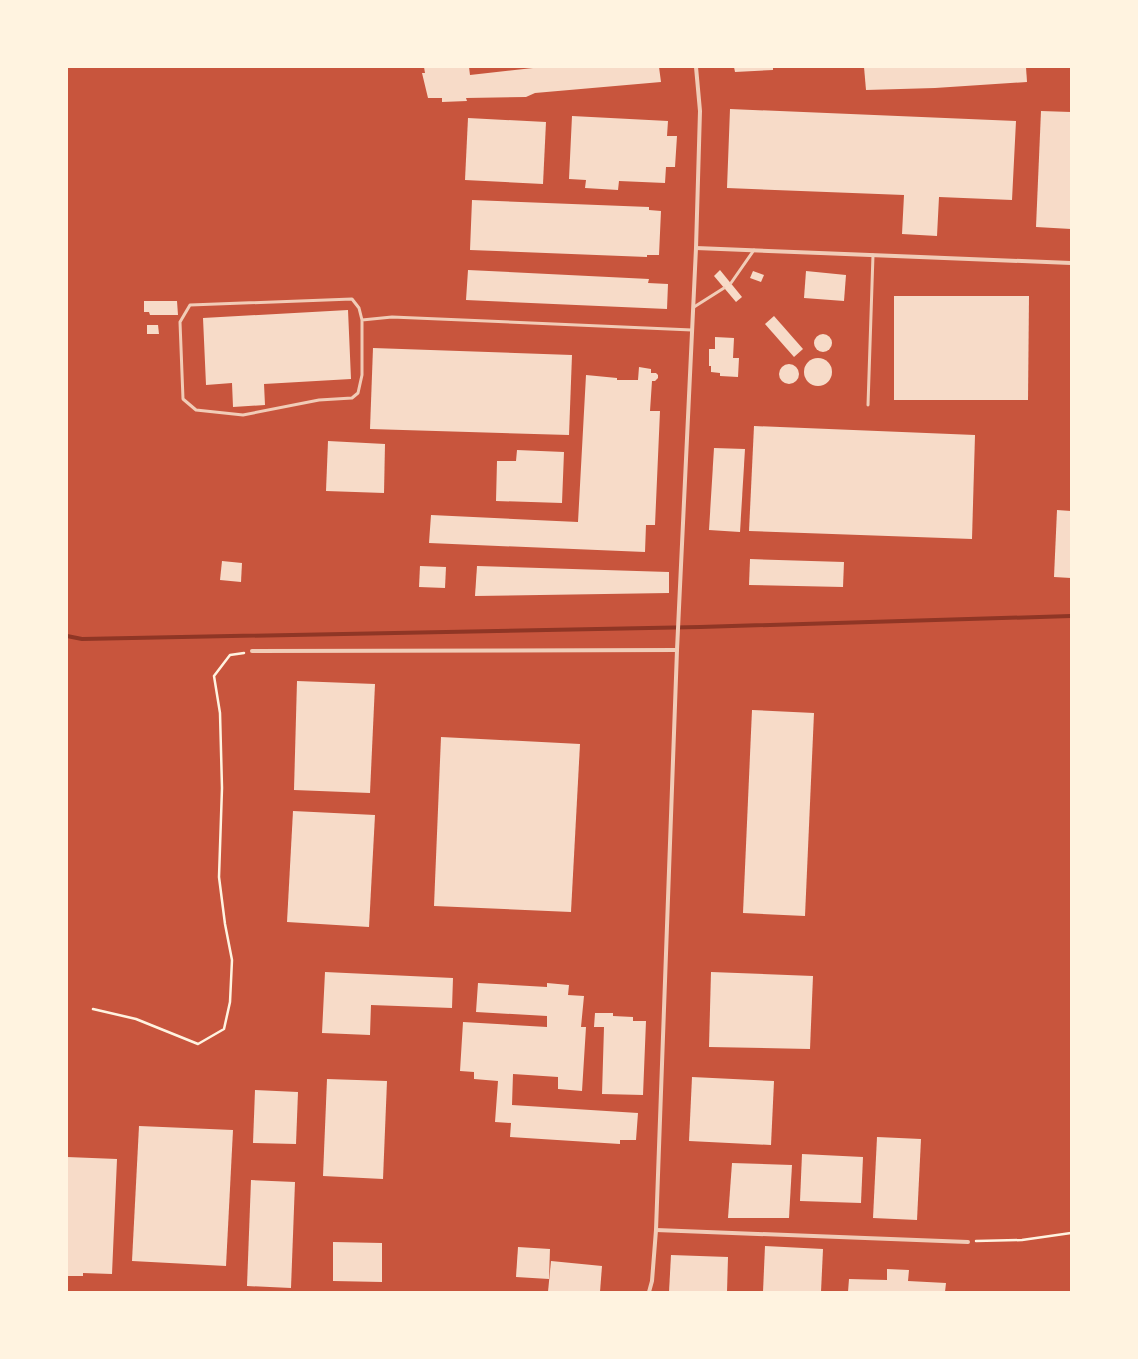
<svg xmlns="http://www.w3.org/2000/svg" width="1138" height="1359" font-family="Manrope,sans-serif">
	<rect width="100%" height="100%" fill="#c8553d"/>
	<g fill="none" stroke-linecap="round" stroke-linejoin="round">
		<polyline stroke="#8f3625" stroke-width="4" points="67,636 82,639 700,627 1071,616"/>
	</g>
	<g fill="#f7dbc8">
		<polygon points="424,67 469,67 470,75 533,68 533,67 659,67 661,82 535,93 526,97 466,98 467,101 442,102 442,98 428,98 422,73 425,73"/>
		<polygon points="734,67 773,67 773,70 735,72"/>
		<polygon points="864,67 1026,67 1027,82 935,88 866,90"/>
		<polygon points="730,109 1016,121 1012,200 939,197 937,236 902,234 904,195 727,188"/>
		<polygon points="1041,111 1071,112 1071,229 1036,227"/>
		<polygon points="572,116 668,121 667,136 677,136 675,167 666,167 665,183 619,181 618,190 585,188 586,180 569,179"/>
		<polygon points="468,118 546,122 543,184 465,180"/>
		<polygon points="472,200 649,207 649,210 661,211 659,255 647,255 647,257 470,250"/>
		<polygon points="468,270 649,279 648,283 668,284 667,309 466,300"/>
		<polygon points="720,270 742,297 736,302 714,276"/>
		<polygon points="753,271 764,275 761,282 750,278"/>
		<polygon points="806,271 846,275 844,301 804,298"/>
		<polygon points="894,296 1029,296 1028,400 894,400"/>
		<polygon points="144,301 177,301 178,315 150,315 149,312 144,312"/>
		<polygon points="348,310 351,379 264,384 265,405 233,407 232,383 206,385 203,318"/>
		<polygon points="774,316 803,349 794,357 765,324"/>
		<polygon points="147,325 158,325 159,334 147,334"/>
		<circle cx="823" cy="343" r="9"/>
		<polygon points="715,337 734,338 733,358 739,358 738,377 720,376 720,373 711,372 711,366 709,366 709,349 715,349"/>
		<polygon points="373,348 572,355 569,435 370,429"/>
		<circle cx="818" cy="372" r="14"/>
		<circle cx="789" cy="374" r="10"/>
		<polygon points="639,367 651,369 651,373 656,373 658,375 658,378 655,381 652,381 650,411 660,411 655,525 646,525 645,552 429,543 431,515 578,522 586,375 617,378 617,380 638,380"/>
		<polygon points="754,426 975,435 972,539 749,531"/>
		<polygon points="328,441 385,444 384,493 326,491"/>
		<polygon points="714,448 745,449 740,532 709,530"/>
		<polygon points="517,450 564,452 562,503 496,501 497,461 516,461"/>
		<polygon points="1057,510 1071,511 1071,578 1054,577"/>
		<polygon points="750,559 844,562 843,587 749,585"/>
		<polygon points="222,561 242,563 241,582 220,580"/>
		<polygon points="420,566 446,567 445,588 419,587"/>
		<polygon points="477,566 669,572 669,593 475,596"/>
		<polygon points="297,681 375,684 370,793 294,790"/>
		<polygon points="752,710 814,713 805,916 743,913"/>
		<polygon points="441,737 580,744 571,912 434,906"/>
		<polygon points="293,811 375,815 369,927 287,922"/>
		<polygon points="325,972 453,978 452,1008 371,1005 370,1035 322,1033"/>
		<polygon points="711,972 813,976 810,1049 709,1047"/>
		<polygon points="478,983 547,987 547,983 569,985 568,995 584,996 581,1027 586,1027 582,1091 558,1089 558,1077 513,1074 512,1105 638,1113 636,1140 620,1140 620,1144 510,1137 511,1123 495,1122 498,1081 474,1079 474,1072 460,1071 463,1022 547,1027 547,1016 476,1012"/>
		<polygon points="595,1013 613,1013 613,1016 633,1017 633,1021 646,1021 643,1095 602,1094 604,1027 594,1027"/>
		<polygon points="692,1077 774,1081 771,1145 689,1141"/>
		<polygon points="327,1079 387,1081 383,1179 323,1176"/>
		<polygon points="255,1090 298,1092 296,1144 253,1143"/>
		<polygon points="139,1126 233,1130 226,1266 132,1261"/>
		<polygon points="877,1137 921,1139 917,1220 873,1218"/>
		<polygon points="802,1154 863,1157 861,1203 800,1201"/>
		<polygon points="67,1157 117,1159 112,1274 83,1273 83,1276 67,1276"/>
		<polygon points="732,1163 792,1165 789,1218 728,1218"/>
		<polygon points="251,1180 295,1182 291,1288 247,1286"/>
		<polygon points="333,1242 382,1243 382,1282 333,1281"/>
		<polygon points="765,1246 823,1249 821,1292 763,1292"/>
		<polygon points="518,1247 550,1249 549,1279 516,1277"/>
		<polygon points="671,1255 728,1257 727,1292 669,1292"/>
		<polygon points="551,1261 602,1266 600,1292 548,1292"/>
		<polygon points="887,1269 909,1270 908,1281 946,1283 945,1292 848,1292 849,1279 887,1280"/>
	</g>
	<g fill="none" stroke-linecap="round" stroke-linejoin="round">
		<g stroke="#fff3e0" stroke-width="2.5">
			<polyline points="93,1009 136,1019 198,1044 224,1029 230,1002 232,960 225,924 219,877 222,788 220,713 214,676 230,655 244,653"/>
			<polyline points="976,1241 1022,1240 1071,1233"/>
		</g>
		<g stroke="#f1ccb7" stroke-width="3">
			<polyline points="731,283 754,250"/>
			<polyline points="694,307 724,288"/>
			<polyline points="362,320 362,375 358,393 352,398 319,400 243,415 196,410 183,399 180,322 190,305 352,299 359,308 362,320 392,317 692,330"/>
			<polyline points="868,405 873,255"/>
		</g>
		<g stroke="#f1ccb7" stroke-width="4">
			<polyline points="696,248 1071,263"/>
			<polyline points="252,651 677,650"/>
			<polyline points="656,1230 968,1242"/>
			<polyline points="649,1292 652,1281 656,1230 677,650 696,248 700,111 696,67"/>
		</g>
	</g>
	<rect width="1138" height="1359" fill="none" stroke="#fff3e0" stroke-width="136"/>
</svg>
